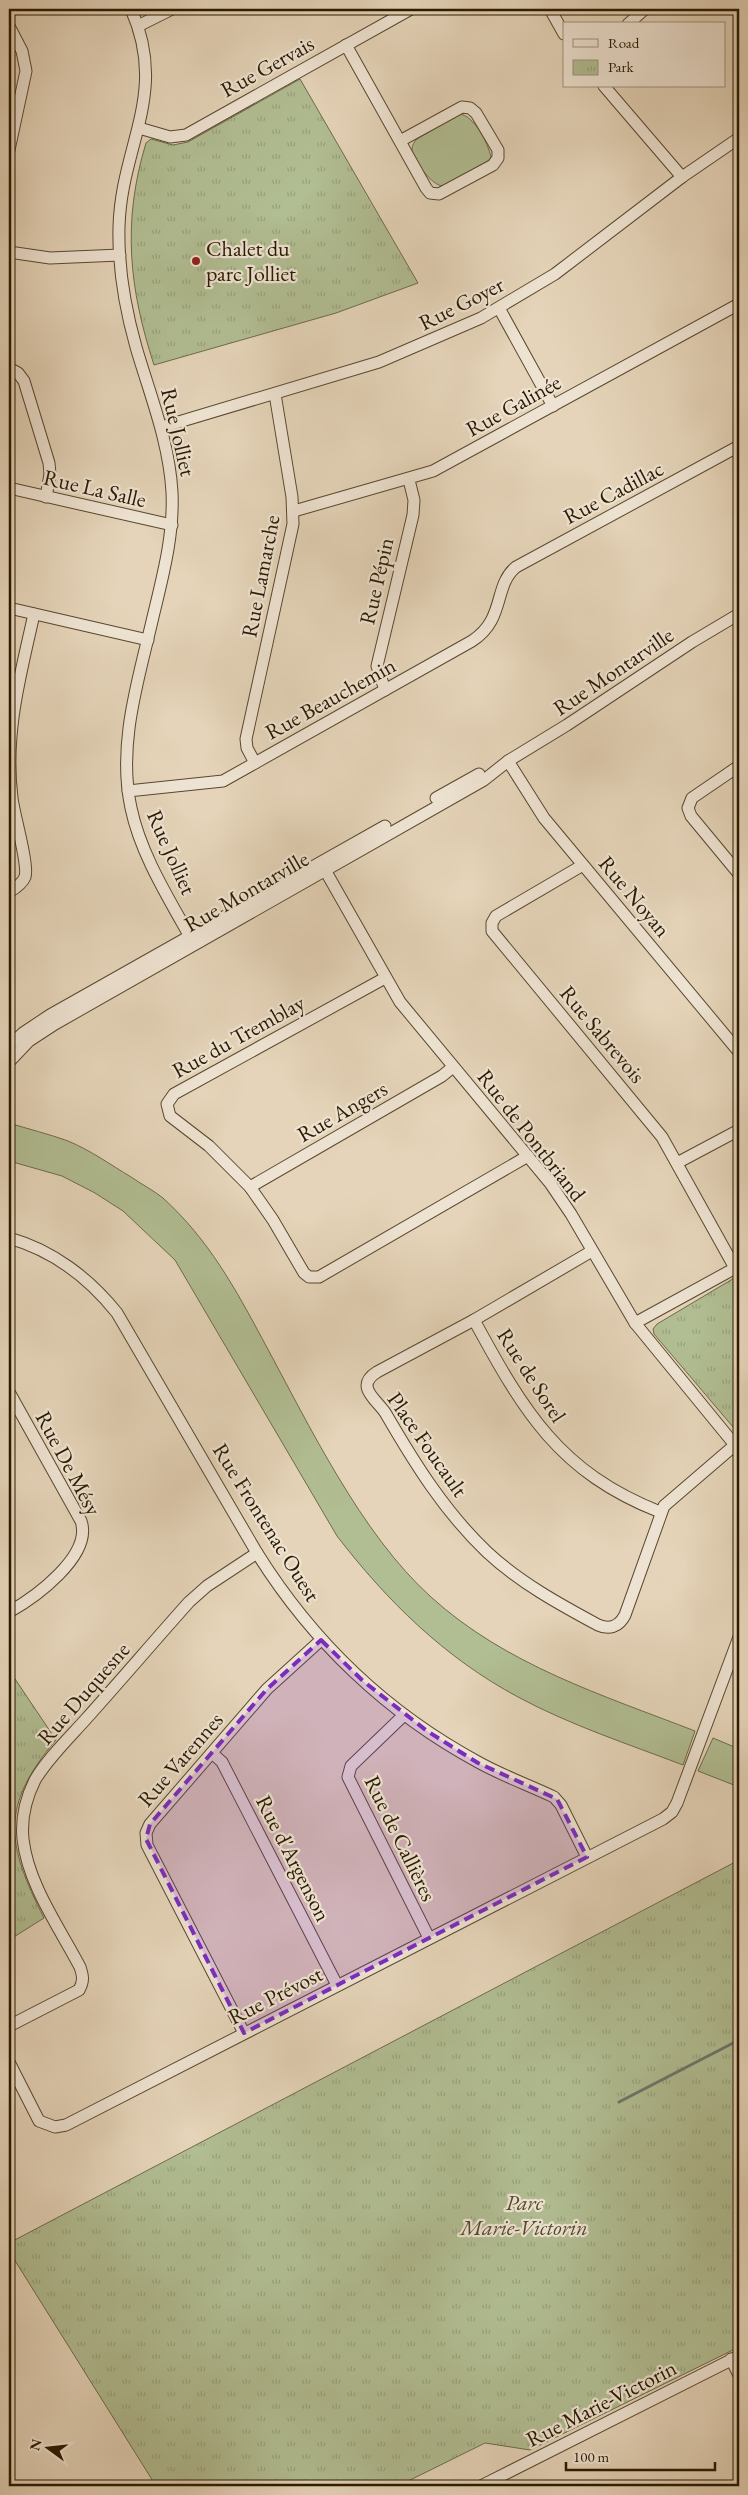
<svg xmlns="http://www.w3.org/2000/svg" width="748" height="2495" font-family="'EB Garamond',serif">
	<defs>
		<pattern id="park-tufts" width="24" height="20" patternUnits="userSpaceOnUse" patternTransform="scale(1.25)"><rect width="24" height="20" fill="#b1bd92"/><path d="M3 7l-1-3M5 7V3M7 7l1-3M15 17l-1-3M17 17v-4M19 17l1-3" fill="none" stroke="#98a27c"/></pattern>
	</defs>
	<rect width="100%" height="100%" fill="#e5d4b9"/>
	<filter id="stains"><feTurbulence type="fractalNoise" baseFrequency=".004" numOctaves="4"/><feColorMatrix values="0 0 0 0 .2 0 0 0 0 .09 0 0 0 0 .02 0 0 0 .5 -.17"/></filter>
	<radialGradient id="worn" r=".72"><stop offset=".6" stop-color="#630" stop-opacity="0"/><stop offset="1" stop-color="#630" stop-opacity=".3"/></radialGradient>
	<g fill="#b1bd92" stroke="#6d6b4a">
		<path d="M459,114C474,115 488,143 491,157L488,161L443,186C432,186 414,161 412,150C412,145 414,142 417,139Z"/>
		<path d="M9,1123C28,1129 49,1134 68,1141C90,1150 111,1165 131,1177C141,1184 153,1190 163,1198C209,1240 235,1288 264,1342C309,1425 361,1534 431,1597C506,1665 602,1695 695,1731L683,1765C628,1744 570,1725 518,1697C445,1658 387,1601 337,1536L175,1260L123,1211L95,1193L62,1176L9,1161Z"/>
		<polygon points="713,1738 739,1749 739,1787 698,1771"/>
	</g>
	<g fill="url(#park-tufts)" stroke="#6d6b4a">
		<path d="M300,79L418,283L336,313L154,365C129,288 122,222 146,143L151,139L173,145L188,142Z"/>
		<polygon points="736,1277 739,1283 739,1434 654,1334 653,1329 657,1324"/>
		<path d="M9,1670L56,1740C0,1806 6,1843 44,1918L9,1940Z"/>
		<polygon points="739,1860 739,2347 530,2450 485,2443 398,2486 156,2486 9,2251 9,2243"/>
	</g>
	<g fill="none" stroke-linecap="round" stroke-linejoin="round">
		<polyline stroke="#6a786c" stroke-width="3" points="619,2102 739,2040"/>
		<defs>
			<g id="minor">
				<path d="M131,9C169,94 121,145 119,227C118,267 125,308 136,347C150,395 169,441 172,492C174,535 163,575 153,617C139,678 117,744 131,808C141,856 171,902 194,944"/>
				<polyline points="550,9 564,34"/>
				<polyline points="628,24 645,9"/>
				<polyline points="9,26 22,51 26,71 9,150"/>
				<polyline points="138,26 172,9"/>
				<polyline points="346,45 426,188 430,193 439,194 493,165 498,158 498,150 476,113 470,108 462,107 400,141"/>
				<polyline points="604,86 682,177"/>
				<polyline points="139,128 170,137 186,135 411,9"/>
				<polyline points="9,252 50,258 120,255"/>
				<polyline points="499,308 553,406"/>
				<polyline points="9,368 18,373 24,381 49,463 50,474 46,497"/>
				<polyline points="162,427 379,362 481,318 555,274 682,177 739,138"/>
				<polyline points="9,488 172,525"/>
				<polyline points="294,511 433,471 739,304"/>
				<polyline points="9,608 148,640"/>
				<polyline points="385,690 377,666 413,515 414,500 409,480"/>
				<polyline points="508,761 544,818 739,1052"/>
				<polyline points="255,763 247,748 246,739 293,524 292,497 275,394"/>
				<polyline points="739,766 692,798 688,808 691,816 739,874"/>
				<path d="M128,791L223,781L472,641C506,619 493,586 516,567L739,446"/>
				<polyline points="436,798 479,774"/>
				<polyline points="321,863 400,1002 550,1183 571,1214 635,1323 739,1450"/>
				<polyline points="583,865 496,916 492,923 492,931 662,1137 735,1268"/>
				<path d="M9,892C16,888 22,884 25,877C29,865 14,815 12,798C4,733 20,677 34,614"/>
				<polyline points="385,978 174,1094 167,1104 170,1116 209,1146 250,1187 273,1220 304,1273 309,1277 319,1277 528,1156"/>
				<polyline points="9,1046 23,1033 50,1015 385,826"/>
				<polyline points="9,1062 29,1041 55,1024 484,780 508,761 567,725 692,642 739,614"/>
				<polyline points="677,1163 739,1130"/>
				<polyline points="250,1187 442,1076 453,1067"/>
				<path d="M9,1238C52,1250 89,1278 117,1313L257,1553C312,1641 387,1713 478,1762C503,1776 529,1785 554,1797L561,1805L587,1857"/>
				<path d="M592,1251L474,1320L377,1372C353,1387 379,1401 386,1414C415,1464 445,1512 487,1552C519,1582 559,1604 598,1625C609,1630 619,1627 625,1615L664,1506L735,1445"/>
				<path d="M474,1320C524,1412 559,1472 660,1512"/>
				<polyline points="635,1323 739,1266"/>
				<path d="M9,1392L81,1521C93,1556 34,1598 9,1612"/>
				<polyline points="404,1715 351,1766 348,1777 429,1938"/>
				<polyline points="212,1753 222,1762 337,1985"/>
				<path d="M9,2026L79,1990C84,1981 83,1976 80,1967C59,1927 28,1884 23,1839C21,1819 26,1798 35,1780C48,1758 69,1738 86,1719C121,1680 155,1640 189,1602L207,1586L257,1553"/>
				<polyline points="244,2033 147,1845 146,1833 150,1824 267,1689 321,1640"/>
				<polyline points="9,2062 39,2121 55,2127 66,2125 663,1819 672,1812 677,1803 739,1637"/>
				<polyline points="731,2359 739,2375"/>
				<polyline points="481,2486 739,2356"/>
			</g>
		</defs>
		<use href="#minor" stroke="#58482f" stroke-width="13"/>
		<use href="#minor" stroke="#eee3d2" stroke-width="11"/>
	</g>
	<path fill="#7b2cbf" fill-opacity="0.2" stroke="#7b2cbf" stroke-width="4" stroke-dasharray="10 6" stroke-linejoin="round" d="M321,1640L363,1681L427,1731L478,1763L557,1799L587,1857L244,2033L146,1839L150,1824L267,1689Z"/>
	<circle fill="#8f2418" stroke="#eee3d2" stroke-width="2" cx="196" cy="261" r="5"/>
	<g text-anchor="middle" stroke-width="4.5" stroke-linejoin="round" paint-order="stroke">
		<g font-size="22" fill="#291901" stroke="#eee3d2">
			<text transform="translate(267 66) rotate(-29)" y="8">Rue Gervais</text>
			<text transform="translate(461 303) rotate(-27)" y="8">Rue Goyer</text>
			<text transform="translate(513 405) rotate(-29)" y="8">Rue Galinée</text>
			<text transform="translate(179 432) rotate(77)" y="8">Rue Jolliet</text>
			<text transform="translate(95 488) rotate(13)" y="8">Rue La Salle</text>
			<text transform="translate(613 492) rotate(-28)" y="8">Rue Cadillac</text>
			<text transform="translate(260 576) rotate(-79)" y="8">Rue Lamarche</text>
			<text transform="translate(376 581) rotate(-77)" y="8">Rue Pépin</text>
			<text transform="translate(613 671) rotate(-34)" y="8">Rue Montarville</text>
			<text transform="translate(330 698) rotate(-29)" y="8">Rue Beauchemin</text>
			<text transform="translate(172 852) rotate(66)" y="8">Rue Jolliet</text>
			<text transform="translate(246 891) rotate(-30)" y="8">Rue Montarville</text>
			<text transform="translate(635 896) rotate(50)" y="8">Rue Noyan</text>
			<text transform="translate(603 1034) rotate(50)" y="8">Rue Sabrevois</text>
			<text transform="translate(238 1036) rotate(-29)" y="8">Rue du Tremblay</text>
			<text transform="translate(342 1111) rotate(-30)" y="8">Rue Angers</text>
			<text transform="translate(532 1135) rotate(52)" y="8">Rue de Pontbriand</text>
			<text transform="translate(532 1375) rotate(57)" y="8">Rue de Sorel</text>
			<text transform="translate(428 1444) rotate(55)" y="8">Place Foucault</text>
			<text transform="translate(69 1463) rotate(62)" y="8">Rue De Mésy</text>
			<text transform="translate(267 1522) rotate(58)" y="8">Rue Frontenac Ouest</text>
			<text transform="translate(83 1693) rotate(-49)" y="8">Rue Duquesne</text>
			<text transform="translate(180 1759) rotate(-49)" y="8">Rue Varennes</text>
			<text transform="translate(401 1838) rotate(64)" y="8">Rue de Callières</text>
			<text transform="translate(294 1858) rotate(63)" y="8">Rue d'Argenson</text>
			<text transform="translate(275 1995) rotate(-27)" y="8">Rue Prévost</text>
			<text transform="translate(601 2403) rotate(-27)" y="8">Rue Marie-Victorin</text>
		</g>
		<g font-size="22" fill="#291901" stroke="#eee3d2" text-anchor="start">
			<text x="206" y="256">Chalet du<tspan x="206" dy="25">parc Jolliet</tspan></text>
		</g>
		<g font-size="22" font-style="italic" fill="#524a2c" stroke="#eee3d2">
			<text x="524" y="2210">Parc<tspan x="524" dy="25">Marie-Victorin</tspan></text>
		</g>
	</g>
	<rect width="748" height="2495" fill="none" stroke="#e5d4b9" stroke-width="30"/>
	<rect x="10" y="10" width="728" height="2475" fill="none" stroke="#291901" stroke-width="2.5"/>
	<rect x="15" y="15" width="718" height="2465" fill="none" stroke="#291901"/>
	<rect x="563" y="22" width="162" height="65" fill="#eee3d2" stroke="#9f927e"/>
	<rect x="573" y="39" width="25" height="8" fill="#eee3d2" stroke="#9f927e"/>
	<text x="608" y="48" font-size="15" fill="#291901">Road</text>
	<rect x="573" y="60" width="25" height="15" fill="url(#park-tufts)" stroke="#9f927e"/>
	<text x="608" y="72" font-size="15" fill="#291901">Park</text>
	<g transform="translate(48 2448) rotate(285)" stroke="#eee3d2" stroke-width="4" paint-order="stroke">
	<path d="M0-4L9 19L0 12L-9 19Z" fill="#291901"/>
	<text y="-8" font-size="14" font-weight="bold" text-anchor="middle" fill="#291901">N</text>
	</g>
	<path d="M566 2462v8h149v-8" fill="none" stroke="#291901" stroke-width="2.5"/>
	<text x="573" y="2462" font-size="15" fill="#291901" stroke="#eee3d2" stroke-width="4" paint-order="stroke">100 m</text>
	<rect width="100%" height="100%" filter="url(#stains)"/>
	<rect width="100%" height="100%" fill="url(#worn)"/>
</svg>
